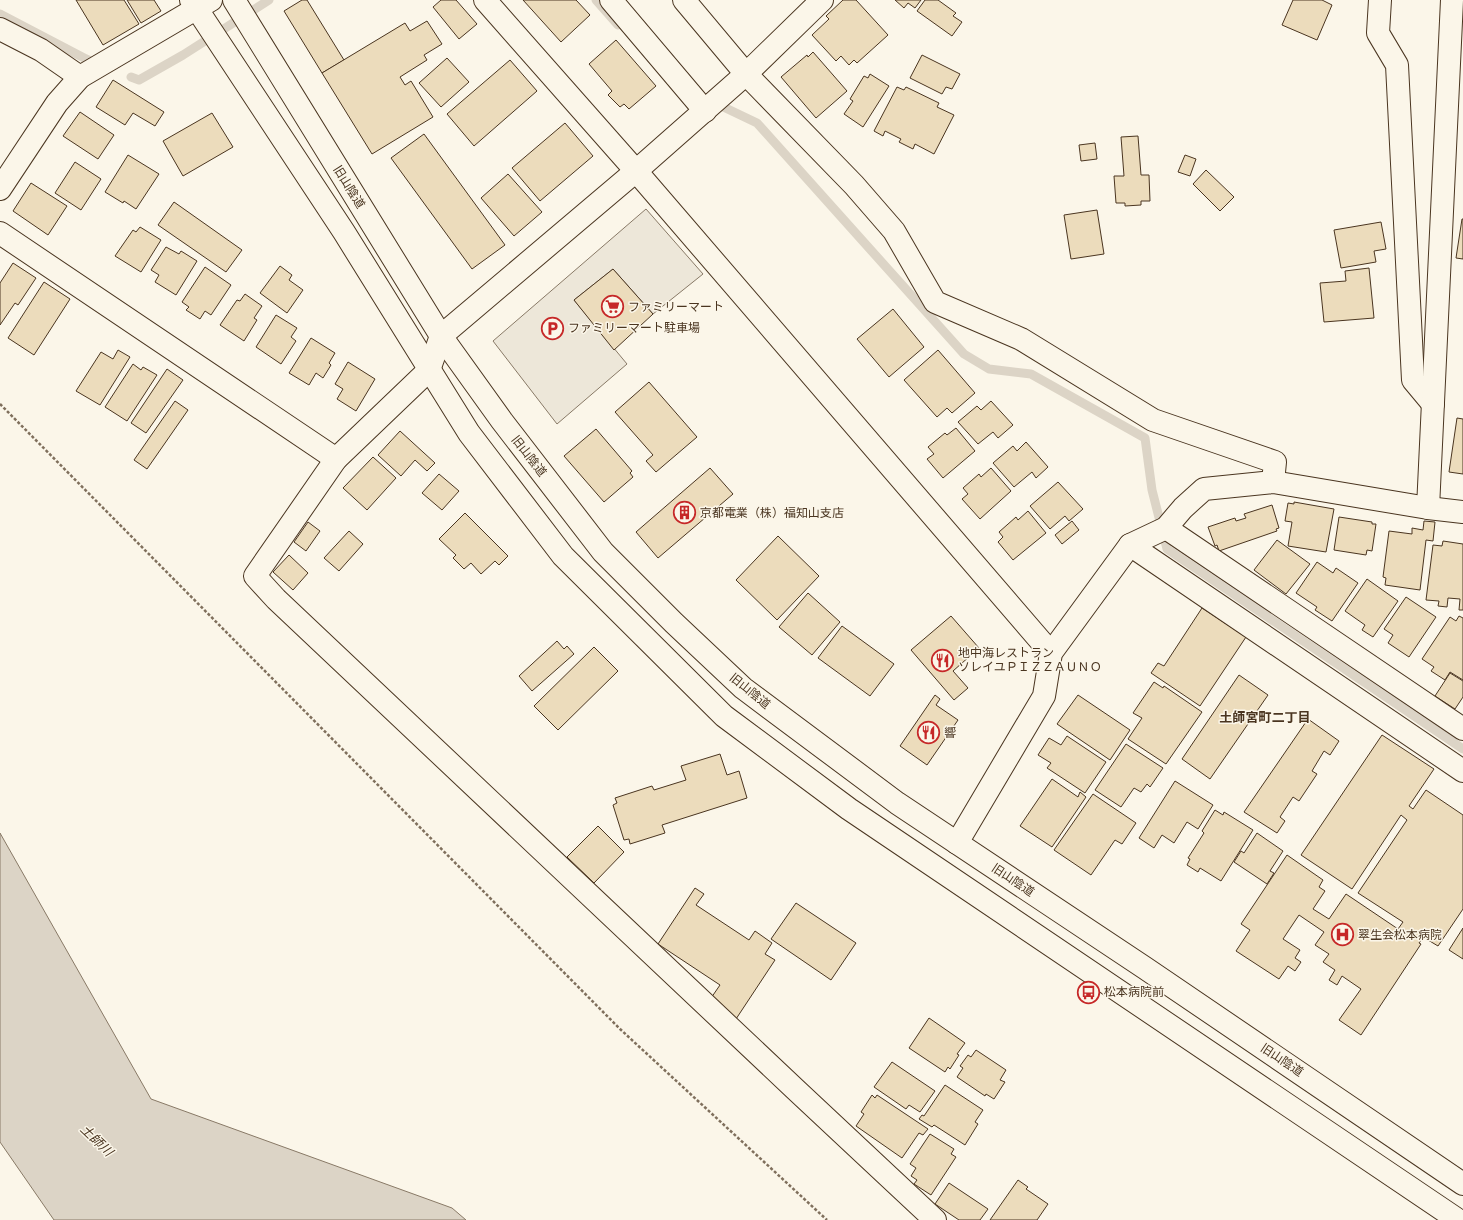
<svg xmlns="http://www.w3.org/2000/svg" width="1463" height="1220" font-family="'Sofia Sans Condensed','Noto Sans JP',sans-serif">
	<rect width="100%" height="100%" fill="#fbf6e9"/>
	<polygon fill="#ede7d9" stroke="#887966" points="646,209 703,274 653,314 613,269 574,300 627,364 557,424 493,341"/>
	<polygon fill="#dcd4c6" stroke="#887966" points="0,833 151,1099 452,1208 466,1220 54,1220 0,1142"/>
	<g fill="none" stroke-linecap="round" stroke-linejoin="round">
		<g stroke="#dcd4c6" stroke-width="9">
			<polyline points="596,0 618,25"/>
			<polyline points="0,14 86,59 99,64"/>
			<polyline points="131,77 139,80 183,55 269,0"/>
			<polyline points="713,102 757,123 964,354 989,369 1031,374 1145,438 1152,490 1167,549 1463,749"/>
		</g>
	</g>
	<g fill="#ecdcbc" stroke="#4a3520">
		<polygon points="76,0 124,0 139,24 103,45"/>
		<polygon points="127,0 154,0 161,11 141,23"/>
		<polygon points="302,0 307,0 344,60 322,73 284,11"/>
		<polygon points="441,0 456,0 477,24 459,39 433,7"/>
		<polygon points="523,0 576,0 590,15 561,42"/>
		<polygon points="843,0 856,0 888,35 857,63 854,60 849,65 841,56 836,61 812,35 829,19 826,16"/>
		<polygon points="895,0 921,0 915,8 908,3 904,8"/>
		<polygon points="925,0 938,0 956,13 953,16 962,22 952,36 917,11"/>
		<polygon points="1293,0 1322,0 1332,5 1317,40 1282,25"/>
		<polygon points="427,21 442,44 424,55 427,60 400,77 405,85 411,81 433,117 372,154 322,73 405,23 410,31"/>
		<polygon points="616,40 656,86 629,109 624,104 620,107 608,95 612,91 589,64"/>
		<polygon points="813,52 847,91 816,118 781,77 807,55 808,57"/>
		<polygon points="922,55 960,74 952,89 946,87 942,94 910,78"/>
		<polygon points="447,58 469,82 441,107 419,83"/>
		<polygon points="510,60 537,91 474,146 447,114"/>
		<polygon points="870,74 889,86 863,127 844,114 853,101 850,99 864,76 868,78"/>
		<polygon points="113,80 164,112 155,126 133,113 125,125 96,107"/>
		<polygon points="897,87 904,90 906,87 939,103 937,107 954,115 934,154 915,144 913,149 899,142 901,139 885,131 883,136 874,131"/>
		<polygon points="80,112 114,135 98,159 63,136"/>
		<polygon points="212,113 233,147 183,176 163,141"/>
		<polygon points="565,123 593,156 540,201 512,168"/>
		<polygon points="424,134 505,245 472,269 391,158"/>
		<polygon points="1138,136 1141,175 1149,175 1150,201 1141,201 1141,205 1125,206 1125,203 1116,203 1114,176 1124,176 1121,137"/>
		<polygon points="1095,143 1097,159 1081,161 1079,145"/>
		<polygon points="128,155 159,174 136,209 124,201 123,203 105,192"/>
		<polygon points="1185,155 1196,159 1190,176 1178,172"/>
		<polygon points="75,162 101,179 81,210 55,193"/>
		<polygon points="1206,170 1234,197 1220,211 1193,184"/>
		<polygon points="508,174 542,212 514,236 481,198"/>
		<polygon points="31,183 67,206 48,235 13,211"/>
		<polygon points="174,202 242,250 226,272 158,225"/>
		<polygon points="1097,210 1104,254 1071,259 1064,215"/>
		<polygon points="1462,219 1463,219 1463,259 1456,258"/>
		<polygon points="1381,222 1386,249 1374,251 1376,262 1341,268 1334,230"/>
		<polygon points="140,227 161,240 141,272 115,256 133,230 136,232"/>
		<polygon points="166,247 179,254 181,251 197,261 176,295 155,282 159,275 151,270"/>
		<polygon points="13,263 36,278 18,305 15,303 0,325 0,283"/>
		<polygon points="280,266 292,275 289,280 303,290 287,313 260,293"/>
		<polygon points="205,267 231,285 211,315 205,311 200,319 186,310 189,307 182,302"/>
		<polygon points="1369,268 1374,318 1324,322 1320,283 1346,281 1345,271"/>
		<polygon points="613,269 653,314 614,350 574,300"/>
		<polygon points="44,282 70,299 34,355 8,338"/>
		<polygon points="245,294 262,306 254,318 257,320 244,341 220,325 237,300 240,301"/>
		<polygon points="893,309 924,347 889,377 857,339"/>
		<polygon points="276,315 297,328 291,337 296,341 281,364 256,347"/>
		<polygon points="311,338 335,353 329,363 331,365 323,378 316,373 309,385 289,373"/>
		<polygon points="118,350 130,357 100,405 76,391 101,352 113,359"/>
		<polygon points="938,350 975,393 952,413 947,408 937,417 904,380"/>
		<polygon points="348,362 375,379 356,411 337,399 343,389 335,384"/>
		<polygon points="133,364 141,370 143,367 157,375 127,421 105,407"/>
		<polygon points="167,369 183,380 146,433 131,423"/>
		<polygon points="649,382 697,437 656,472 646,461 653,455 615,412"/>
		<polygon points="175,401 188,410 147,469 134,460"/>
		<polygon points="991,401 1013,425 998,438 993,432 978,444 958,422 977,406 981,410"/>
		<polygon points="1457,418 1463,419 1463,474 1449,472"/>
		<polygon points="956,428 975,451 943,478 927,459 934,454 928,447 945,433 947,435"/>
		<polygon points="596,429 632,471 630,473 633,477 604,502 564,456"/>
		<polygon points="400,431 435,463 427,471 415,460 401,476 378,455"/>
		<polygon points="1026,442 1048,467 1036,478 1032,472 1014,487 993,463 1013,446 1017,451"/>
		<polygon points="373,457 396,478 367,510 343,488"/>
		<polygon points="710,468 733,494 658,558 636,532"/>
		<polygon points="991,468 1011,491 980,519 962,499 968,494 963,488 979,474 981,477"/>
		<polygon points="439,474 459,491 442,510 422,493"/>
		<polygon points="1058,482 1083,509 1069,521 1065,516 1050,529 1030,506"/>
		<polygon points="1294,502 1334,509 1326,552 1288,546 1292,522 1285,521 1288,503 1294,504"/>
		<polygon points="1272,505 1279,528 1276,529 1277,531 1219,551 1217,545 1215,546 1208,527 1235,518 1236,521 1246,518 1244,514"/>
		<polygon points="1028,511 1046,533 1013,560 998,542 1003,537 999,532 1016,517 1018,520"/>
		<polygon points="465,513 508,556 499,565 495,561 481,574 471,563 464,569 453,558 456,555 439,539"/>
		<polygon points="1339,517 1372,522 1372,524 1376,524 1372,551 1367,550 1366,555 1334,550"/>
		<polygon points="1072,521 1079,530 1062,544 1055,535"/>
		<polygon points="1424,521 1435,522 1433,541 1426,540 1420,590 1385,585 1386,578 1383,577 1389,531 1412,534 1412,528 1423,530"/>
		<polygon points="308,522 320,531 306,551 294,542"/>
		<polygon points="349,531 363,544 339,571 324,558"/>
		<polygon points="778,536 819,576 777,620 736,580"/>
		<polygon points="1277,540 1310,564 1286,594 1254,570"/>
		<polygon points="1443,541 1463,544 1463,610 1459,610 1460,599 1448,598 1447,607 1438,606 1439,601 1426,600 1433,545 1442,546"/>
		<polygon points="289,555 308,573 293,590 273,572"/>
		<polygon points="1317,562 1333,573 1336,568 1358,583 1332,621 1315,610 1317,607 1296,593"/>
		<polygon points="1367,579 1398,601 1373,637 1362,630 1365,625 1345,611"/>
		<polygon points="808,593 840,622 812,655 779,627"/>
		<polygon points="1406,597 1436,617 1409,657 1388,643 1393,635 1384,629"/>
		<polygon points="1202,608 1246,637 1200,706 1151,673 1158,663 1164,666"/>
		<polygon points="951,616 979,648 953,671 968,688 954,700 911,650"/>
		<polygon points="1459,616 1463,618 1463,680 1450,672 1445,680 1431,671 1434,667 1422,659 1450,617 1456,621"/>
		<polygon points="842,626 894,664 870,696 818,658"/>
		<polygon points="557,641 564,649 567,646 574,654 532,691 519,676"/>
		<polygon points="594,647 618,671 558,730 534,706"/>
		<polygon points="1450,673 1463,681 1463,697 1455,709 1435,696"/>
		<polygon points="1239,675 1268,695 1210,779 1182,759"/>
		<polygon points="1154,682 1163,688 1164,686 1202,712 1166,764 1128,739 1142,718 1133,713"/>
		<polygon points="935,695 940,699 936,705 958,720 927,765 900,746"/>
		<polygon points="1078,695 1130,730 1110,760 1057,724"/>
		<polygon points="1308,719 1339,741 1330,755 1324,751 1312,771 1317,774 1299,801 1293,797 1280,817 1285,821 1277,833 1244,812"/>
		<polygon points="1382,735 1434,769 1409,806 1413,809 1426,790 1463,815 1463,909 1438,946 1423,937 1419,943 1421,944 1361,1035 1339,1020 1361,989 1342,976 1337,985 1329,980 1335,970 1323,962 1329,954 1315,945 1324,932 1299,915 1283,939 1300,950 1295,958 1301,962 1295,971 1288,966 1279,979 1236,951 1250,930 1241,924 1287,855 1323,880 1319,887 1325,891 1313,909 1329,919 1346,894 1398,929 1403,922 1358,893 1407,820 1401,815 1352,889 1301,855"/>
		<polygon points="1067,736 1106,762 1085,793 1047,768 1051,763 1038,755 1049,738 1061,745"/>
		<polygon points="1126,744 1163,768 1150,787 1147,784 1141,792 1134,788 1121,807 1095,790"/>
		<polygon points="720,754 727,775 739,771 747,798 662,825 665,833 630,844 629,839 624,840 613,805 617,803 615,798 652,786 654,790 686,780 681,766"/>
		<polygon points="1052,779 1078,797 1080,792 1086,797 1052,847 1020,826"/>
		<polygon points="1175,781 1213,805 1198,829 1187,822 1174,843 1162,835 1154,848 1139,838"/>
		<polygon points="1093,794 1136,823 1122,844 1115,840 1091,875 1054,850"/>
		<polygon points="1215,810 1223,815 1224,812 1253,830 1221,881 1200,868 1198,872 1187,865 1190,859 1188,858 1204,833 1202,831"/>
		<polygon points="598,826 624,852 594,883 567,857"/>
		<polygon points="1257,833 1283,851 1270,871 1274,873 1267,884 1234,862 1241,851 1244,853"/>
		<polygon points="695,888 704,894 696,905 749,940 755,931 772,943 765,954 775,960 736,1019 709,1001 720,985 658,944"/>
		<polygon points="796,903 856,943 831,980 771,939"/>
		<polygon points="1463,928 1463,959 1449,950"/>
		<polygon points="929,1018 965,1043 957,1054 959,1055 950,1069 948,1067 945,1072 909,1048"/>
		<polygon points="976,1050 1006,1070 1000,1080 1005,1082 994,1099 986,1094 985,1096 957,1077 963,1068 960,1066 968,1055 971,1057"/>
		<polygon points="892,1062 935,1091 920,1112 909,1105 906,1109 874,1087"/>
		<polygon points="945,1085 983,1110 975,1122 978,1124 965,1145 934,1125 932,1127 919,1119 922,1115 924,1116"/>
		<polygon points="872,1095 875,1098 877,1095 928,1129 923,1135 919,1133 902,1158 856,1126 864,1114 861,1112"/>
		<polygon points="930,1134 954,1149 951,1154 956,1157 931,1195 914,1184 917,1180 911,1176 916,1168 910,1164"/>
		<polygon points="1018,1180 1028,1187 1026,1189 1048,1204 1037,1220 990,1220"/>
		<polygon points="949,1183 988,1209 980,1220 959,1220 935,1204"/>
	</g>
	<g fill="none" stroke-linecap="round" stroke-linejoin="round">
		<defs>
			<g id="street">
				<polyline points="485,0 636,171 1051,653"/>
				<polyline points="611,0 705,111"/>
				<polyline points="684,0 746,74 854,185 894,231 935,302 1021,339 1153,420 1275,462 1273,482"/>
				<polyline points="822,0 746,74 636,171 441,336 429,370 336,459 255,576 276,599 795,1089 935,1220"/>
				<polyline points="1380,0 1378,33 1397,65 1413,380 1433,404"/>
				<polyline points="0,29 41,50 80,77"/>
				<polyline points="0,189 57,103 80,77 211,0"/>
				<polyline points="0,233 336,459"/>
				<polyline points="1428,508 1452,0"/>
				<polyline points="1166,528 1463,729"/>
				<polyline points="1130,545 1463,771"/>
				<polyline points="957,843 1044,696 1051,653 1130,545 1166,528 1183,508 1204,489 1273,482 1428,508 1463,512"/>
			</g>
			<g id="secondary">
				<polyline points="191,0 344,232 469,433 563,556 724,716 849,809 1458,1220"/>
				<polyline points="234,0 441,336 502,421 603,552 674,623 743,688 897,803 1145,968 1463,1184"/>
			</g>
		</defs>
		<use href="#street" stroke="#4a3520" stroke-width="24"/>
		<use href="#secondary" stroke="#4a3520" stroke-width="24"/>
		<polyline stroke="#7f6f5c" stroke-width="2.5" stroke-dasharray="3 2" stroke-linecap="butt" points="0,404 620,1029 827,1220"/>
		<use href="#street" stroke="#fbf6e9" stroke-width="22"/>
		<use href="#secondary" stroke="#fbf6e9" stroke-width="22"/>
	</g>
	<defs>
		<symbol id="supermarket-ring" viewBox="-11 -11 22 22"><circle r="9.5" fill="#fbf6e9" stroke="#c62828" stroke-width="1.5"/><path d="M-6-5.5h2.5l.6 2H6L4.5 2H-2.5L-4.4-4H-6ZM-1.5 3.2a1.3 1.3 0 1 0 .1 0ZM3 3.2a1.3 1.3 0 1 0 .1 0Z" fill="#c62828"/></symbol>
		<symbol id="parking-ring" viewBox="-11 -11 22 22"><circle r="9.5" fill="#fbf6e9" stroke="#c62828" stroke-width="1.5"/><path d="M-3.5-5.5H1a3.5 3.5 0 0 1 0 7H-1V5.5H-3.5ZM-1-3.4V-.6H.8a1.4 1.4 0 0 0 0-2.8Z" fill="#c62828"/></symbol>
		<symbol id="building-ring" viewBox="-11 -11 22 22"><circle r="9.5" fill="#fbf6e9" stroke="#c62828" stroke-width="1.5"/><path d="M-4-6H4V6H1V3H-1V6H-4ZM-2.5-4.3h1.7v1.8h-1.7ZM.8-4.3h1.7v1.8H.8ZM-2.5-1h1.7V.8h-1.7ZM.8-1h1.7V.8H.8Z" fill="#c62828"/></symbol>
		<symbol id="restaurant-ring" viewBox="-11 -11 22 22"><circle r="9.5" fill="#fbf6e9" stroke="#c62828" stroke-width="1.5"/><path d="M-5-6h1v4h1v-4h1v4h1v-4h1v5L-1.5 .5V6h-2V.5L-5-1ZM5-6V6H3V1.5H1.5Q1.5-4 5-6Z" fill="#c62828"/></symbol>
		<symbol id="hospital-ring" viewBox="-11 -11 22 22"><circle r="9.5" fill="#fbf6e9" stroke="#c62828" stroke-width="1.5"/><path d="M-5-5h3v3.5h4V-5h3V5h-3V1.5h-4V5h-3Z" fill="#c62828"/></symbol>
		<symbol id="bus-ring" viewBox="-11 -11 22 22"><circle r="9.5" fill="#fbf6e9" stroke="#c62828" stroke-width="1.5"/><path d="M-5-6H5V4H4V6H2V4H-2V6H-4V4H-5ZM-3.5-4V0h7V-4ZM-3.5 1.2v1.5H-2V1.2ZM2 1.2v1.5H3.5V1.2Z" fill="#c62828"/></symbol>
	</defs>
	<g fill-rule="evenodd">
		<use href="#supermarket-ring" x="600" y="294" width="25" height="25"/>
		<use href="#parking-ring" x="540" y="316" width="25" height="25"/>
		<use href="#building-ring" x="672" y="500" width="25" height="25"/>
		<use href="#restaurant-ring" x="930" y="648" width="25" height="25"/>
		<use href="#restaurant-ring" x="916" y="720" width="25" height="25"/>
		<use href="#hospital-ring" x="1330" y="922" width="25" height="25"/>
		<use href="#bus-ring" x="1076" y="980" width="25" height="25"/>
	</g>
	<g text-anchor="middle" stroke-width="3" stroke-linejoin="round" paint-order="stroke">
		<g font-size="12" fill="#4a3520" stroke="#fbf6e9">
			<text transform="translate(349 187) rotate(58)" y="4">旧山陰道</text>
			<text transform="translate(529 456) rotate(52)" y="4">旧山陰道</text>
			<text transform="translate(750 691) rotate(39)" y="4">旧山陰道</text>
			<text transform="translate(1013 880) rotate(34)" y="4">旧山陰道</text>
			<text transform="translate(1282 1060) rotate(34)" y="4">旧山陰道</text>
		</g>
		<g font-size="12" fill="#4a3520" stroke="#fbf6e9" text-anchor="start">
			<text x="628" y="311">ファミリーマート</text>
			<text x="568" y="332">ファミリーマート駐車場</text>
			<text x="700" y="517">京都電業（株）福知山支店</text>
			<text x="958" y="657">地中海レストラン<tspan x="958" dy="14">ソレイユＰＩＺＺＡＵＮＯ</tspan></text>
			<text x="944" y="737">響</text>
			<text x="1358" y="939">翠生会松本病院</text>
			<text x="1104" y="996">松本病院前</text>
		</g>
		<g font-size="13" font-weight="bold" fill="#4a3520" stroke="#fbf6e9">
			<text x="1265" y="722">土師宮町二丁目</text>
		</g>
		<g font-size="13" font-style="italic" fill="#4a3520" stroke="#fbf6e9">
			<text transform="translate(97 1140) rotate(44)" y="5">土師川</text>
		</g>
	</g>
</svg>
